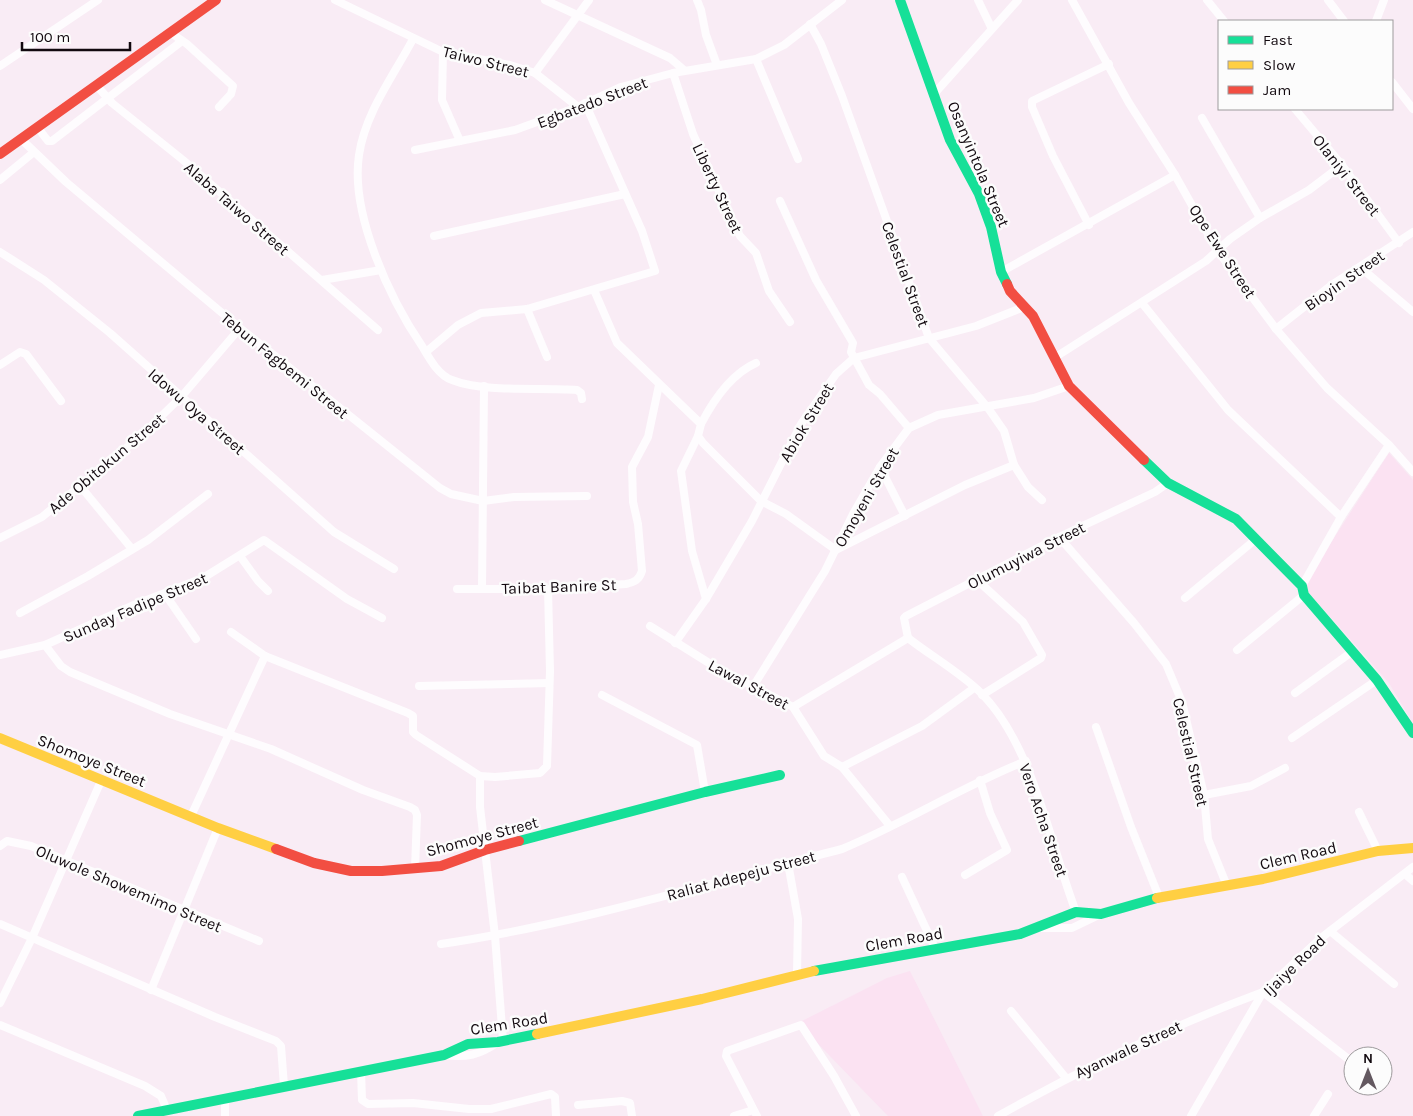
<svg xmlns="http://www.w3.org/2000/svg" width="1413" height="1116" font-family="Karla,sans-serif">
	<rect width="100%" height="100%" fill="#f9ecf5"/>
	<g fill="#fbe2f2">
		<polygon points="1389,453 1413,480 1413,723 1389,683 1303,586"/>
		<polygon points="910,971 983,1116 888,1116 798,1023 887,978"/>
	</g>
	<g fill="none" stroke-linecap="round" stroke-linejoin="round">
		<g stroke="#fefcfe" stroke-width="8">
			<polyline points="335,0 443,52 510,65 535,73 578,107"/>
			<polyline points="545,0 670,58 684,70"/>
			<polyline points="697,0 701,10 706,35 717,65"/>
			<polyline points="978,0 991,27"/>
			<polyline points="1072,0 1129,103 1175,175 1217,250 1276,329 1327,388 1389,445 1413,472"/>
			<polyline points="1207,0 1224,21"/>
			<polyline points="1328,0 1344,21"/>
			<polyline points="1376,21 1384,0"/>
			<polyline points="810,24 821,44 842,96 929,338 988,408 1004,431 1014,465 1028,487 1042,500"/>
			<polyline points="171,33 187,44 233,86 231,94 219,107"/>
			<path d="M413,39C394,75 365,113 359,155C350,214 390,299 422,346C429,358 438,375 452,380C485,393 540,387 577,390L581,393L582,399"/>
			<polyline points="443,52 442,100 460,141"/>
			<polyline points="756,59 798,159"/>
			<polyline points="0,66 98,0"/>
			<polyline points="535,73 589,0"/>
			<polyline points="673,73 693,134 733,222 740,236 756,253 769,291 790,322"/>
			<polyline points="1392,82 1413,109"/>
			<polyline points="97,86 112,103 183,160 378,330"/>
			<polyline points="934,94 1018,0"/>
			<polyline points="1295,109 1342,165 1399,243"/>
			<polyline points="1202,118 1260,218"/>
			<polyline points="38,128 48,141 52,141 182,41"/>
			<polyline points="21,139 66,182 240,328 440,488 451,494 483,501 514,497 587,496"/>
			<polyline points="415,150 515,130 578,107 621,87 673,73 756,59 784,45 842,0"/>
			<polyline points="0,180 34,152"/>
			<polyline points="780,201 816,280 853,343 851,352 869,385 880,394 909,428"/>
			<polyline points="1089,225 1053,156 1032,107 1032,101 1109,64"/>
			<polyline points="434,236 625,194"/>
			<polyline points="0,252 44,280 110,333 334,532 394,569"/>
			<polyline points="1360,267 1413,312"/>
			<polyline points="1001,272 1175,175"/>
			<polyline points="322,280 381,270"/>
			<polyline points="594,290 617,343 701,424 698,436 703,443 761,501 786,514 836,550 965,485 1014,465"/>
			<polyline points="1142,303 1228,410 1341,517"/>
			<polyline points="527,309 547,357"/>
			<polyline points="1276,329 1333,284 1413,232"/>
			<polyline points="426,352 458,325 481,313 527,309 655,271 642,231 585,103"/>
			<polyline points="1054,358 1206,261 1230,239 1260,218 1309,190 1342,165"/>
			<polyline points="0,365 20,352 26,354 61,401"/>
			<path d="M701,424C713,401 731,374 756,363"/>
			<polyline points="698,436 681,471 692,551 706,599"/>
			<polyline points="880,467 905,516"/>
			<polyline points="81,487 132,549"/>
			<polyline points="1059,537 1134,623 1166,664 1182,702 1204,795 1208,839 1227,886"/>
			<polyline points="0,538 42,517 142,435 182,396 240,328"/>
			<polyline points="240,556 258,581 268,591"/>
			<polyline points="977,580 1023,622 1042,655 1041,658 982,695"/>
			<polyline points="1302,586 1341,517 1389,445"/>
			<path d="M457,589H548L626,584C635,582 639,580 642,571L638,524L633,502L632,467L648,437L659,385"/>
			<polyline points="482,589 484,386"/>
			<polyline points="165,594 196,639"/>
			<polyline points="1185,598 1256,539"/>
			<polyline points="20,613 88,576 148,540 208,494"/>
			<polyline points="650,626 717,668 793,707 824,756 842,767 890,826"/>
			<polyline points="231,632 265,656 408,713 413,716 413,732 416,735 480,776 495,777 540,773 547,766 550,671 548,589"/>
			<polyline points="908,638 904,618 906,616 1059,537 1155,492 1168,483"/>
			<polyline points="675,643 706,599 752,521 801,424 836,374 854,358 976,326 1024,307"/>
			<polyline points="45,645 61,666 70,672 170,714 271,749 363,790 410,807 415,810 417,815 415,869"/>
			<polyline points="1237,650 1304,595"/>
			<polyline points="0,655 45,645 134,605 203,578 264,540 347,599 382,618"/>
			<polyline points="754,685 825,571 853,514 880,467 909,428 938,415 1034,398 1069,386"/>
			<polyline points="419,686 549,683"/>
			<polyline points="1295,693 1353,651"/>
			<polyline points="602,695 697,745 705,792"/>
			<path d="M793,707L908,638C931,656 961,673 981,693C1033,745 1050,844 1076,912"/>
			<polyline points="1096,727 1131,827 1159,897"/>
			<polyline points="1292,738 1377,680"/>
			<polyline points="842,767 922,726 974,688"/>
			<polyline points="480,776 480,807 495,936 503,1041"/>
			<polyline points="1204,795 1251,786 1285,768"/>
			<polyline points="1359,812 1378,851"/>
			<polyline points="191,816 265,656"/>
			<polyline points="0,846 7,841 31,846 259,941"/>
			<polyline points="788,863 798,919 797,974"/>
			<polyline points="1405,874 1413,881"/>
			<polyline points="965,875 1007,850 990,813 980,780"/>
			<polyline points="902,877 935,948"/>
			<polyline points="0,924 215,1017 276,1041 281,1046 284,1086"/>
			<polyline points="1039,928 1072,928 1101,914"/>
			<polyline points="1330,931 1394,984"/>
			<path d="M441,944C577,924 709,883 842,849C905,823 963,786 1026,761"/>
			<polyline points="151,990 218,828"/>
			<polyline points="0,1003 32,938 101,781"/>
			<polyline points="1011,1011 1066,1078"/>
			<polyline points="0,1025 145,1086 161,1096 167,1110"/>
			<path d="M444,1055C466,1058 480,1055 498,1042"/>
			<polyline points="361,1071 362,1100 368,1104 413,1103 469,1109 491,1109 551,1094 555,1097 556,1116"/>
			<polyline points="225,1099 225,1116"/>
			<polyline points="578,1105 622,1101 630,1103 632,1116"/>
			<polyline points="734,1116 753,1110"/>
			<polyline points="757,1116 726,1056 727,1051 801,1025 834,1076 856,1116"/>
			<path d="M998,1116C1084,1068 1171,1026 1263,992L1347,1058"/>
			<polyline points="1191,1116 1263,992 1321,938 1413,867"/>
			<polyline points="1314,1116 1328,1094"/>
		</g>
		<g stroke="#16e098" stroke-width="10">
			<polyline points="900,0 950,140 979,194 991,227 1001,272 1007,284"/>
			<polyline points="1144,460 1168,483 1236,519 1302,586 1304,595 1377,680 1413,733"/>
			<polyline points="519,841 705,792 780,775"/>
			<polyline points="814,971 1020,934 1076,912 1101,914 1157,898"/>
			<polyline points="138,1116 444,1055 468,1044 498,1042 537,1034"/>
		</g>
		<g stroke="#ffcf43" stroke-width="10">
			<polyline points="0,738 218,828 276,849"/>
			<polyline points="1157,898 1263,879 1378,851 1413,848"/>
			<polyline points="537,1034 702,999 814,971"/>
		</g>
		<g stroke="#f24e42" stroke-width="10">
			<polyline points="0,154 216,0"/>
			<polyline points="1007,284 1010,291 1033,316 1069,386 1144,460"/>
			<polyline points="276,849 314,863 351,871 382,871 441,866 485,850 519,841"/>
		</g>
	</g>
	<g text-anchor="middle" stroke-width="5" stroke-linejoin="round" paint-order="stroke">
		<g font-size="16" fill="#12090f" stroke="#fcfcfc">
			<text transform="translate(486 61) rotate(14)" y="6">Taiwo Street</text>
			<text transform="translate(592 102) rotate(-21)" y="6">Egbatedo Street</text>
			<text transform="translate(979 164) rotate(67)" y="6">Osanyintola Street</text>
			<text transform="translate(1347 175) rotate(52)" y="6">Olaniyi Street</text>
			<text transform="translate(718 188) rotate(65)" y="6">Liberty Street</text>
			<text transform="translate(237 208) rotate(41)" y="6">Alaba Taiwo Street</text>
			<text transform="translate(1223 251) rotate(57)" y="6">Ope Ewe Street</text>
			<text transform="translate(906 274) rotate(70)" y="6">Celestial Street</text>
			<text transform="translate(1344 280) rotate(-35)" y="6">Bioyin Street</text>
			<text transform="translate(285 365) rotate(39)" y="6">Tebun Fagbemi Street</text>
			<text transform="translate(197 411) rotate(41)" y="6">Idowu Oya Street</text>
			<text transform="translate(806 422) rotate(-59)" y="6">Abiok Street</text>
			<text transform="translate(106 463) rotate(-40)" y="6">Ade Obitokun Street</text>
			<text transform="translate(866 497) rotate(-60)" y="6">Omoyeni Street</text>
			<text transform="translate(1026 555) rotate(-27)" y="6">Olumuyiwa Street</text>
			<text transform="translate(559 586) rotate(-2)" y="6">Taibat Banire St</text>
			<text transform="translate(135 607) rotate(-23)" y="6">Sunday Fadipe Street</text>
			<text transform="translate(749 684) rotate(28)" y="6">Lawal Street</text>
			<text transform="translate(1191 752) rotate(77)" y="6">Celestial Street</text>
			<text transform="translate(92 760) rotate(22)" y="6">Shomoye Street</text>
			<text transform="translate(1044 820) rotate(71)" y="6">Vero Acha Street</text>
			<text transform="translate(482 836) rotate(-15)" y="6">Shomoye Street</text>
			<text transform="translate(1298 855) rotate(-13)" y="6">Clem Road</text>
			<text transform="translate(741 875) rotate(-15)" y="6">Raliat Adepeju Street</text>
			<text transform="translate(129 888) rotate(23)" y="6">Oluwole Showemimo Street</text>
			<text transform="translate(904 939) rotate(-10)" y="6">Clem Road</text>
			<text transform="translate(1294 965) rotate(-44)" y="6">Ijaiye Road</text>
			<text transform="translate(509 1023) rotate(-9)" y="6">Clem Road</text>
			<text transform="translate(1128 1049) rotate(-25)" y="6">Ayanwale Street</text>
		</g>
	</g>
	<rect x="1218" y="20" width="175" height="90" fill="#fcfcfc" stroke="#9e9b9d"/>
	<rect x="1228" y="36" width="25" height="8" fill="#16e098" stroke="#9e9b9d"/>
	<text x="1263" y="45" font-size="15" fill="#12090f">Fast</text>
	<rect x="1228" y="61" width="25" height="8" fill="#ffcf43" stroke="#9e9b9d"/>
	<text x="1263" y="70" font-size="15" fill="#12090f">Slow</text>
	<rect x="1228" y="86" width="25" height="8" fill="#f24e42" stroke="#9e9b9d"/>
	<text x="1263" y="95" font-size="15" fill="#12090f">Jam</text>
	<g transform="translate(1368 1071)"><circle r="24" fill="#fcfcfc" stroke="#9e9b9d"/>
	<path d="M0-4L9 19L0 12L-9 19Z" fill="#635860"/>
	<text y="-8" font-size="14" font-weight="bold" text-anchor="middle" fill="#12090f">N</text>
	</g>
	<path d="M22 42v8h108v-8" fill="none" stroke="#12090f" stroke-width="2.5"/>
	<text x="30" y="42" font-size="15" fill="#12090f" stroke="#fcfcfc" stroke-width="4" paint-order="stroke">100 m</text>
</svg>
